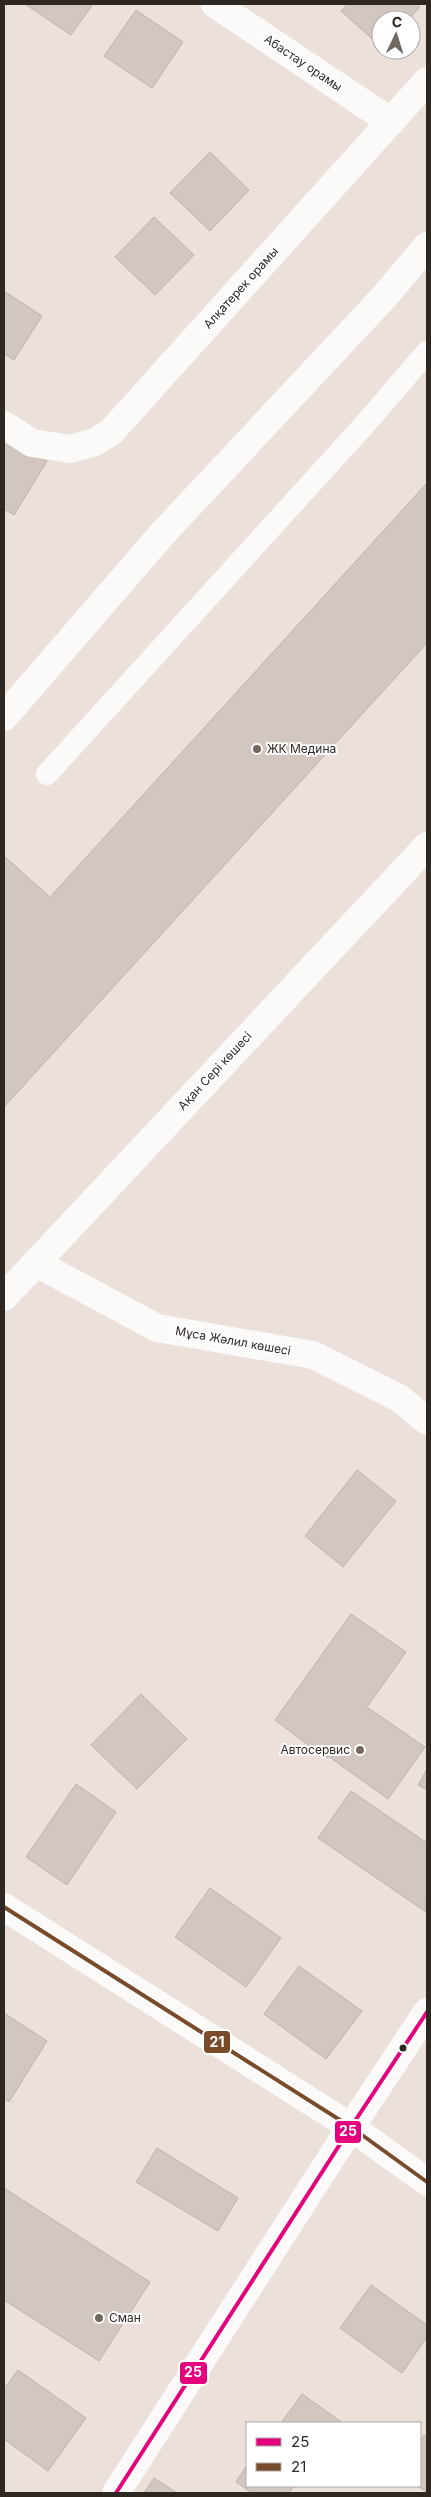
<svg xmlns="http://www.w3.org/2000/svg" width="431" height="2497" font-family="Inter,sans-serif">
	<rect width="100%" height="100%" fill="#ece0da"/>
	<g fill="#d2c6c0" stroke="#bdb3af">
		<polygon points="25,4 93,4 71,35"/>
		<polygon points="348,4 416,4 420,7 408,20 381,20 381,47 341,11"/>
		<polygon points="136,10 183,42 152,88 104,56"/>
		<polygon points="210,152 249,190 210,231 170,193"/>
		<polygon points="154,217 194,255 155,295 115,257"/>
		<polygon points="4,291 42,316 14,360 4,354"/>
		<polygon points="4,435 47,461 14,515 4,509"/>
		<polygon points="427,483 427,643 4,1107 4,856 50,897"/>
		<polygon points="357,1470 396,1501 343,1567 305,1536"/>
		<polygon points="351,1614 406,1652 367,1707 425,1747 388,1799 328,1756 327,1758 319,1753 275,1720"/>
		<polygon points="141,1694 187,1739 137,1789 91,1745"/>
		<polygon points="427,1769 427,1790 418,1785"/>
		<polygon points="76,1784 116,1812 67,1885 26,1857"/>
		<polygon points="351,1791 427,1843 426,1912 318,1838"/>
		<polygon points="210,1888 281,1938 246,1987 175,1937"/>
		<polygon points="299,1966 362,2011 326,2059 264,2014"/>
		<polygon points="4,2013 47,2041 9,2102 4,2099"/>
		<polygon points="157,2148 238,2198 218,2231 136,2182"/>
		<polygon points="4,2188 150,2282 99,2361 4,2300"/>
		<polygon points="371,2285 427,2325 427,2337 402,2373 340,2328"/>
		<polygon points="18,2370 86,2418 48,2471 4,2439 4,2389"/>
		<polygon points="302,2394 343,2423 281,2423"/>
		<polygon points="424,2435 427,2437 427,2492 417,2486 420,2486 420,2441"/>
		<polygon points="247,2465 247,2486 294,2486 289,2493 252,2493 236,2482"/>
		<polygon points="154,2478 177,2493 144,2493"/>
	</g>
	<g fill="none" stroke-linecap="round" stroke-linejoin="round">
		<polyline stroke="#fcfaf9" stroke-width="22" points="47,774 366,423 427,352"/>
		<g stroke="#fcfaf9" stroke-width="28">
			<polyline points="215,4 391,122"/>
			<polyline points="4,425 32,443 70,449 95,442 111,432 427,81"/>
			<polyline points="4,717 163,533 384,297 427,246"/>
			<polyline points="36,1263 157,1328 313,1355 399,1398 427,1421"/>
			<polyline points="4,1297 427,846"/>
			<polyline points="4,1907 351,2127 427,2182"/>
		</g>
		<polyline stroke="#fcfaf9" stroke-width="28" points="116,2493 351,2127 427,2012"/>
		<defs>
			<polyline id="bus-1" points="116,2493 351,2127 427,2012"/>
			<polyline id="bus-2" points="4,1907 351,2127 427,2182"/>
		</defs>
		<use href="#bus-1" stroke="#fff" stroke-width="8"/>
		<use href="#bus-2" stroke="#fff" stroke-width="8"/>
		<use href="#bus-1" stroke="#e5007d" stroke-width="4"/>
		<use href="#bus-2" stroke="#7a4b2a" stroke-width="4"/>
	</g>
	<g fill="#716862" stroke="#fff" stroke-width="2">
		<circle cx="257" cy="749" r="5"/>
		<circle cx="360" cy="1750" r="5"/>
		<circle cx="99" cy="2318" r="5"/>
	</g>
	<circle fill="#2f2722" stroke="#fff" stroke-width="2" cx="403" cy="2048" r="4.5"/>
	<g text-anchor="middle" stroke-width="4" stroke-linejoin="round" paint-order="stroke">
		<g font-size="12" fill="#2f2722" stroke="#fff">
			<text transform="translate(303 63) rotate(34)" y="4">Абастау орамы</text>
			<text transform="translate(241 288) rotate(-48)" y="4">Алқатерек орамы</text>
			<text transform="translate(215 1071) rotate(-47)" y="4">Ақан Сері көшесі</text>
			<text transform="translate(233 1341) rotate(10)" y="4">Мұса Жәлил көшесі</text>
		</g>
		<g font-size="12" fill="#2f2722" stroke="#fff" text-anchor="start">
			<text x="267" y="753">ЖК Медина</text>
			<text x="350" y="1754" text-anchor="end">Автосервис</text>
			<text x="109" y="2322">Сман</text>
		</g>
	</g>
	<g stroke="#fff" stroke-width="2">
		<rect x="203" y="2030" width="28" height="24" rx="5" fill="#7a4b2a"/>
		<rect x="334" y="2120" width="28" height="24" rx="5" fill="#e5007d"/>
		<rect x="179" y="2361" width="29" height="24" rx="5" fill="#e5007d"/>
	</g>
	<g font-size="14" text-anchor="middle" font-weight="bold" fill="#fff">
		<text x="217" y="2047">21</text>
		<text x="348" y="2136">25</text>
		<text x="193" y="2377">25</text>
	</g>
	<rect width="431" height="2497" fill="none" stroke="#2f2722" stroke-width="10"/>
	<rect x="246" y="2422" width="175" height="65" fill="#ffffff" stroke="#aca9a7"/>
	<rect x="256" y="2438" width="25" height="8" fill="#e5007d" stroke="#aca9a7"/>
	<text x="291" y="2447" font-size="15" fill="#2f2722">25</text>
	<rect x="256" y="2463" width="25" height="8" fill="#7a4b2a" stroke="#aca9a7"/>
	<text x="291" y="2472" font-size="15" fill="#2f2722">21</text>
	<g transform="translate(396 35) rotate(4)"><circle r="24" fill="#ffffff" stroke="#aca9a7"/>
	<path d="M0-4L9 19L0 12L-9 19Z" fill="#716862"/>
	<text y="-8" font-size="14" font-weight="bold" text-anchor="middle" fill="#2f2722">С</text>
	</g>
</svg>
